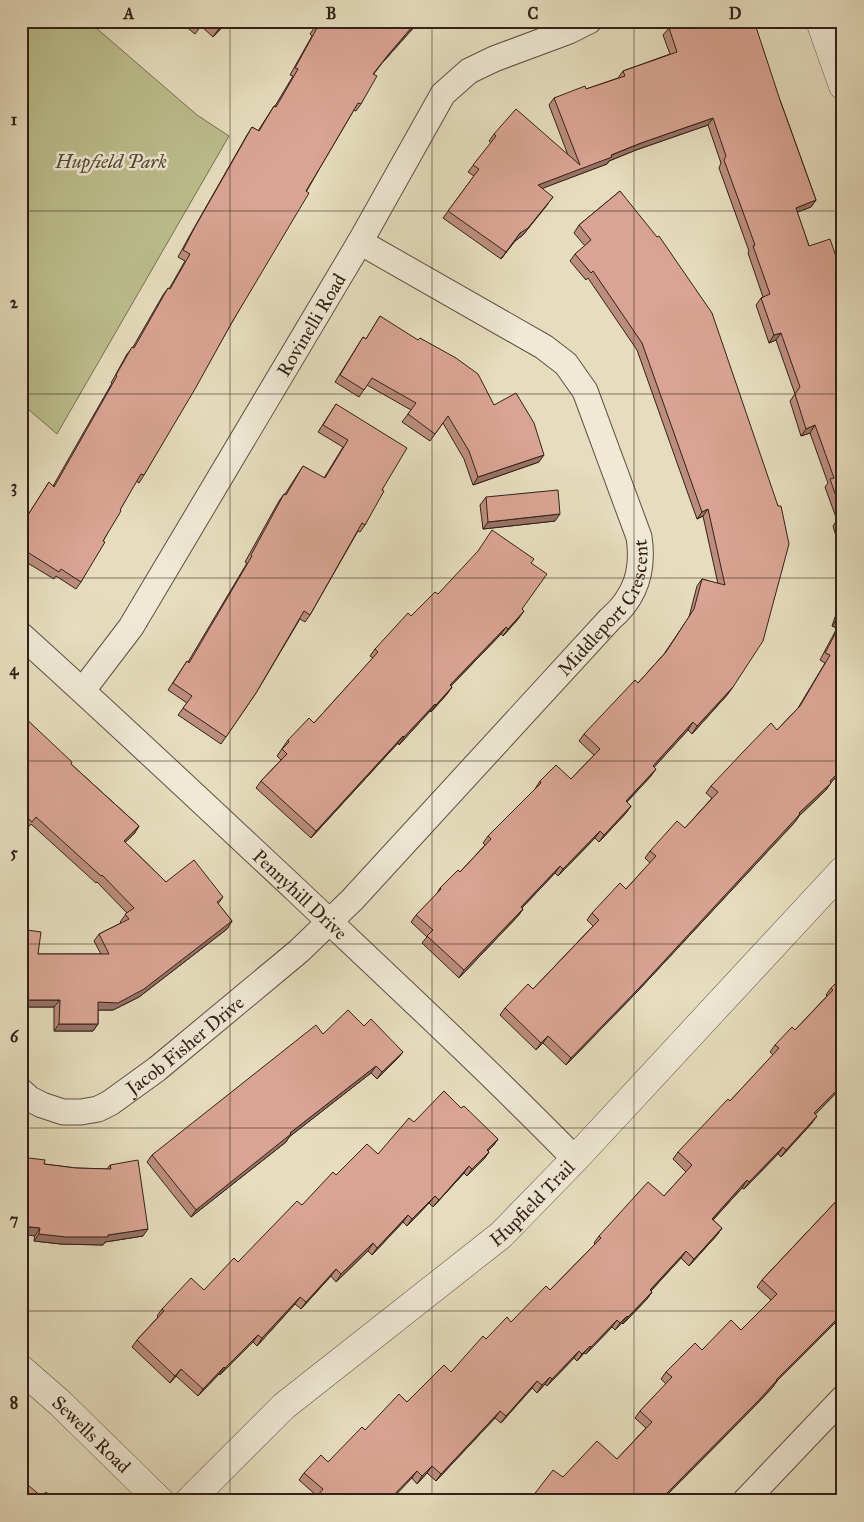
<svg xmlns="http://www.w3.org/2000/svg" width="864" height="1522" font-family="'IM FELL Great Primer',serif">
	<rect width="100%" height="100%" fill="#e6ddbe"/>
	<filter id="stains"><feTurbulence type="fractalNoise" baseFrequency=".004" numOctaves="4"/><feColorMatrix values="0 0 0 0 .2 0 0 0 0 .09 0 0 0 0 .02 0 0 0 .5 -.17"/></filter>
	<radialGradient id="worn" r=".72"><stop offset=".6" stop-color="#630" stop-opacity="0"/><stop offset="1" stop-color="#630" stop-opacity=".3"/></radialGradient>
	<polygon fill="#bcbf8d" stroke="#787052" points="21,21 88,21 197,115 229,136 57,434 21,403"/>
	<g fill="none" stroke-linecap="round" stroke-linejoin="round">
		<defs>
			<g id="minor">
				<path id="s1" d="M21,635C114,719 205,805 296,890C390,979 485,1067 575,1159"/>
				<path id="s2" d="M83,690L131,627L360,242L443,94L469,71L494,59L569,31L589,21"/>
				<path id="s3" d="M21,1091L30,1099L42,1105L63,1112H81L98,1109L110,1103L157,1069L299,951L352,900L610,619C636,597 644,570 639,537L585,391L566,364L544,347L360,242"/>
				<polyline points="745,1501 843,1398"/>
			</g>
			<g id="tertiary">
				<polyline points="820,21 843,86"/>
				<path id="s4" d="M21,1369L60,1403L160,1501"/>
				<path id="s5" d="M189,1501L284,1406L501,1235L575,1159L843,870"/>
			</g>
		</defs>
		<use href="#minor" stroke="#605041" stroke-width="27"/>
		<use href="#tertiary" stroke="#605041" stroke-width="29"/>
		<use href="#minor" stroke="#efe9d5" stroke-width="25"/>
		<use href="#tertiary" stroke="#efe9d5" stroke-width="28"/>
	</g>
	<g fill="#bb8d7e" stroke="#332117">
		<polygon points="179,21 228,21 213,37 201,26 195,34"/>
		<polygon points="319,21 424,21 419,27 416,25 383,62 373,75 361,104 356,111 354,110 321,166 231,324 144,475 139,483 136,481 120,510 81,582 76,589 56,576 54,579 21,559 21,526 49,482 53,486 112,383 111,383 127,354 133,347 163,295 168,288 169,289 185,261 178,257 190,235 247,135 252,127 258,131 274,106 275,106 293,76 290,75 312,36 310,34"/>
		<polygon points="669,28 780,100 816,200 811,207 797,212 809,246 843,277 843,560 833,526 837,520 825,487 828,483 810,433 801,436 790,401 795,394 776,340 769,343 756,305 761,298 763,297 748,253 749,251 719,168 721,163 708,125 636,150 609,161 607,164 542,188 548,204 523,235 515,241 501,259 443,218 474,176 468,172 491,143 489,141 494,134 568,155 549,105 554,98 586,89 618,78 623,71 670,54 663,35"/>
		<polygon points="620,191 778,506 728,694 692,734 688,730 654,767 651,776 627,802 631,806 626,813 599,842 595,838 558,876 555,873 522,908 523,909 518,916 459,978 422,943 427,937 411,922 416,915 436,895 440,888 460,872 485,845 483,843 488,836 535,789 540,781 571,779 594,755 579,741 584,734 638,683 664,654 689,617 697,586 702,579 718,584 703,516 697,519 637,350 588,278 586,280 570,261 575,254 585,246 574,233 579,225"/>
		<polygon points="380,316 494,405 539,462 473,485 464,459 443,423 430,441 402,422 411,410 367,385 359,397 335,382 358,345 363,337 366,339"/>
		<polygon points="336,404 382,490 365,525 360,532 358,531 310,615 305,622 300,619 256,693 221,744 178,715 187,703 168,690 187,661 188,662 247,563 245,562 279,501 284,494 285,494 303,466 324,478 343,447 318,432"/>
		<polygon points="486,497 555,521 483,529 480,505"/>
		<polygon points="531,563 522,609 519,618 503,636 501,634 451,686 452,687 447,694 431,712 430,711 399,745 398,743 311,838 256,788 261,781 281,760 277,756 288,740 314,723 373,658 370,656 375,649 438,594"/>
		<polygon points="843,586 843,770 831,782 826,790 799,816 795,822 635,994 566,1065 543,1043 536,1050 500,1015 505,1008 533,989 593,926 587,920 592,913 626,889 650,863 645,858 650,851 685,828 712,798 706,793 711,786 777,730 798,708 825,663 820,660 837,628 832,626 842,597"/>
		<polygon points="21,714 71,764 139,826 134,834 125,842 166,882 223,897 218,904 232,921 227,929 139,997 113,1010 98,1010 98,1024 93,1031 54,1031 54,1007 21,1007 21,929 38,954 101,954 94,941 99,934 121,923 120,922 127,913 97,882 96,883 31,824 27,829 21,824"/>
		<polygon points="843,976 843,1086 815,1114 812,1123 781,1157 778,1154 744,1189 742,1188 713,1220 722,1228 717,1235 689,1266 681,1258 651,1291 652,1292 647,1299 623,1324 622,1323 615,1330 612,1327 586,1354 584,1353 577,1361 574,1358 547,1386 545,1384 537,1393 532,1388 501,1423 495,1418 436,1481 427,1473 417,1484 412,1478 317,1496 299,1480 304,1473 328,1462 365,1430 451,1372 486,1339 511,1322 550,1290 595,1244 594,1243 599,1236 664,1196 686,1172 673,1159 678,1152 730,1101 773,1055 770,1052 775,1045 795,1030 827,996 826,995 831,988"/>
		<polygon points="364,1026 403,1052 397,1059 377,1079 371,1073 289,1137 286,1142 191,1217 147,1162 152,1155 323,1034"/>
		<polygon points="461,1108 498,1139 493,1146 488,1151 489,1152 484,1159 467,1176 464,1173 433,1207 429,1203 407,1226 403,1222 372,1255 368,1251 336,1282 331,1276 301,1309 295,1304 257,1346 253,1342 220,1375 219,1374 198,1396 176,1376 170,1383 132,1347 137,1340 158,1317 157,1316 162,1309 204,1290 238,1262 302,1205 336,1175 378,1154 414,1122"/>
		<polygon points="44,1164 76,1168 107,1169 110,1165 143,1236 105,1242 103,1245 61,1244 34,1241"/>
		<polygon points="843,1194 843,1317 841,1317 777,1381 772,1388 754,1407 661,1501 658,1500 657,1501 529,1501 563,1477 617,1459 646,1428 635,1418 640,1411 666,1384 661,1379 666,1372 702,1350 741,1330 771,1300 757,1287 762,1280"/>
	</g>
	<g fill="#987367" stroke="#332117">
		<polygon points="225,21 228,21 213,37 220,27"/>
		<polygon points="417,21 418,21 416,25 383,62 388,55"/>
		<polygon points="713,118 708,125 636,150 609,161 607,164 533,192 538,185 641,143"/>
		<polygon points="553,197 523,235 515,241 501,259 520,233"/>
		<polygon points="816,200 811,207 790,215 796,208"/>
		<polygon points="781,333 776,340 769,343 774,335"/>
		<polygon points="815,425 810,433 801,436 806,429"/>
		<polygon points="544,455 539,462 473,485 478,477"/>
		<polygon points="708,509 703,516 697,519 702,512"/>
		<polygon points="560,514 555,521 483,529 488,522"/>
		<polygon points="524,611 519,618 503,636 508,629"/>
		<polygon points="837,619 842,621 837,628 832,626"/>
		<polygon points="506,627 501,634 445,692 450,685"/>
		<polygon points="452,687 447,694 431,712 436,705"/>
		<polygon points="733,687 728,694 692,734 697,726"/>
		<polygon points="435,704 430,711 399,745 404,737"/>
		<polygon points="693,722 688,730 648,774 653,766"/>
		<polygon points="403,736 398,743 311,838 316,831"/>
		<polygon points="843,768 843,770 825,789 830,781"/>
		<polygon points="656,769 651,776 621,808 626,801"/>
		<polygon points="831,783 826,790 799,816 795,822 635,994 566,1065 571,1058 799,813"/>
		<polygon points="631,806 626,813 599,842 604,835"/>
		<polygon points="139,826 134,834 119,848 124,841"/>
		<polygon points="600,831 595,838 558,876 563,869"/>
		<polygon points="560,866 555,873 516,914 521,907"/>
		<polygon points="523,909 518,916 459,978 464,970"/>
		<polygon points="232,921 227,929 139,997 113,1010 93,1010 98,1002"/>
		<polygon points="21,1000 60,1000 54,1007 21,1007"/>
		<polygon points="59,1024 98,1024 93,1031 54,1031"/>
		<polygon points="548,1036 543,1043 536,1050 541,1043"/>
		<polygon points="403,1052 397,1059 377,1079 382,1072"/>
		<polygon points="376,1066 371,1073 289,1137 286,1142 191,1217 196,1210 290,1133"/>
		<polygon points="843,1084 843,1086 809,1121 814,1113"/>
		<polygon points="817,1116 812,1123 781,1157 786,1150"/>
		<polygon points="498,1139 493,1146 482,1157 487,1150"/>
		<polygon points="783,1147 778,1154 744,1189 749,1182"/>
		<polygon points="489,1152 484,1159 467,1176 472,1169"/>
		<polygon points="469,1166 464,1173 433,1207 439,1200"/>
		<polygon points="747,1180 742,1188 707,1226 712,1219"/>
		<polygon points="435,1196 429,1203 407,1226 412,1219"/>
		<polygon points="408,1215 403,1222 372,1255 377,1248"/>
		<polygon points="21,1226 40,1228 35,1236 21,1234"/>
		<polygon points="722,1228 717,1235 689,1266 694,1259"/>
		<polygon points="148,1229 143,1236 105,1242 103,1245 61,1244 34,1241 39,1234 108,1235"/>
		<polygon points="373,1243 368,1251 336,1282 341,1274"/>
		<polygon points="686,1251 681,1258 645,1297 650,1290"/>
		<polygon points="336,1269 331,1276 301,1309 306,1302"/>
		<polygon points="652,1292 647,1299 623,1324 628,1317"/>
		<polygon points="300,1297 295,1304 257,1346 262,1338"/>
		<polygon points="843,1313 841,1317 777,1381 772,1388 754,1407 661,1501 665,1495 776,1380"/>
		<polygon points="627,1316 622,1323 615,1330 620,1323"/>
		<polygon points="617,1320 612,1327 586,1354 591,1347"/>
		<polygon points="258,1335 253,1342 220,1375 225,1368"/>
		<polygon points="590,1346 584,1353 577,1361 582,1354"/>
		<polygon points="579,1351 574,1358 547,1386 552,1379"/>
		<polygon points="224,1367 219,1374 198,1396 203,1389"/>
		<polygon points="181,1369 176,1376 170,1383 175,1376"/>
		<polygon points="550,1377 545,1384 537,1393 542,1385"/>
		<polygon points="537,1381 532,1388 501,1423 506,1416"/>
		<polygon points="500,1411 495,1418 436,1481 441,1474"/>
		<polygon points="432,1466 427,1473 417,1484 422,1476"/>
		<polygon points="417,1471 412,1478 390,1501 388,1501"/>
	</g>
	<g fill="#d9a493" stroke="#332117">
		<polygon points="214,21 225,21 220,27"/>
		<polygon points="319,21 417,21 388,55 373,74 377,76 361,104 358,103 321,166 306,191 309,193 231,324 195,389 144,475 141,474 120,510 121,511 103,541 105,542 81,582 61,569 59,572 21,548 21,526 49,482 54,487 117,376 116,375 132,347 134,348 168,288 170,289 190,254 183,250 195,227 252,127 259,131 274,106 276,107 298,69 295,68 317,28 315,26"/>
		<polygon points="688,21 754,21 780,100 816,200 796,208 809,246 830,239 843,277 843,516 830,479 834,478 815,425 806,429 795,394 800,387 781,333 774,335 761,298 770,294 753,246 755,245 724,160 726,156 713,118 641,143 611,155 612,157 538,185 553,197 528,228 520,233 506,252 448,211 479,169 473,165 496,136 494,134 516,109 580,165 554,98 585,86 586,89 625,76 623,71 677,52 669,28"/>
		<polygon points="620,191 657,237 659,236 712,313 778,506 781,506 789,544 763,641 733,687 697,726 693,722 653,766 656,769 626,801 631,806 604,835 600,831 563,869 560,866 521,907 523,909 464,970 427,936 433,930 416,915 441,889 440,888 458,870 460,872 491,839 488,836 541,783 540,781 556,765 571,779 600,749 584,734 635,680 638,683 666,652 694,609 702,579 725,585 708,509 702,512 642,343 593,271 591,273 575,254 591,240 579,225"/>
		<polygon points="380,316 418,340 420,338 456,358 478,374 494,405 516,393 534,423 544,455 478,477 469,451 448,416 435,434 408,414 416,403 372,378 364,390 340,375 363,337 366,339"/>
		<polygon points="336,404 407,448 382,490 384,491 365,525 362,523 310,615 304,611 256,693 226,737 183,708 192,696 173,683 187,661 189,663 252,556 251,555 284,494 286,495 303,466 325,478 348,440 323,425"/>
		<polygon points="21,456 29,464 21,473"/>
		<polygon points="558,490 560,514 488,522 486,497"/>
		<polygon points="843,517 843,535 838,518"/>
		<polygon points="492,530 534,559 531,563 547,574 522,609 524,611 508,629 506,627 450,685 452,687 436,705 435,704 404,737 403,736 316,831 261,781 287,754 282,749 289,742 288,740 309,718 314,723 378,652 375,649 408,613 411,616 435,592 438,594 478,551"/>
		<polygon points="843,602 843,768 830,781 831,783 799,813 800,814 640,987 571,1058 548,1036 541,1043 505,1008 528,984 533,989 599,920 592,913 620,883 626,889 656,856 650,851 677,821 685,828 718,792 711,786 742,753 771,723 777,730 800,706 830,655 825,653 842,621 837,619"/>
		<polygon points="21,714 72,762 71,764 139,826 124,841 166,882 194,860 223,897 217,902 232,921 144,989 118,1003 98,1002 98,1024 59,1024 60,1000 21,1000 21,929 41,932 38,954 109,954 99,934 129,919 125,914 134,908 102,875 101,876 36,817 32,822 21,812"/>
		<polygon points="843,976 843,1084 814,1113 817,1116 786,1150 783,1147 749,1182 747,1180 712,1219 722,1228 694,1259 686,1251 650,1290 652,1292 628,1317 627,1316 620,1323 617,1320 591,1347 590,1346 582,1354 579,1351 552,1379 550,1377 542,1385 537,1381 506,1416 500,1411 441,1474 432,1466 422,1476 417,1471 388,1501 313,1501 323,1489 304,1473 321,1455 328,1462 362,1427 365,1430 399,1394 407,1402 444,1365 451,1372 483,1336 486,1339 507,1317 511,1322 546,1286 550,1290 601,1238 599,1236 648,1182 664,1196 692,1165 678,1152 728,1099 730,1101 779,1048 775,1045 792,1027 795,1030 833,990 831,988"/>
		<polygon points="348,1010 364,1026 371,1019 403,1052 382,1072 376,1066 290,1133 291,1134 196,1210 152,1155 316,1025 323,1034"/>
		<polygon points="444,1091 461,1108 464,1106 498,1139 487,1150 489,1152 472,1169 469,1166 439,1200 435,1196 412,1219 408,1215 377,1248 373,1243 341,1274 336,1269 306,1302 300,1297 262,1338 258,1335 225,1368 224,1367 203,1389 181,1369 175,1376 137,1340 164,1311 162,1309 191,1278 204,1290 234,1258 238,1262 297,1201 302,1205 333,1172 336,1175 367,1144 378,1154 409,1118 414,1122"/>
		<polygon points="21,1157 45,1160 44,1164 76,1168 111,1169 110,1165 138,1160 148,1229 108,1235 108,1237 66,1237 39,1234 40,1228 21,1226"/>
		<polygon points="843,1194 843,1313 776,1380 777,1380 759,1400 665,1495 663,1493 655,1501 626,1501 624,1499 623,1501 529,1501 553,1470 563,1477 597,1441 617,1459 652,1422 640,1411 672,1377 666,1372 695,1343 702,1350 731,1320 741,1330 777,1294 762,1280"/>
		<polygon points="21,1479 42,1497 46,1492 56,1501 21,1501"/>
		<polygon points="843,1494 843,1501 837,1501"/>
	</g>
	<path fill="none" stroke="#332117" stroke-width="1" stroke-opacity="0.55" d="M230,21V1501M432,21V1501M634,21V1501M21,211H843M21,394H843M21,578H843M21,761H843M21,944H843M21,1128H843M21,1311H843"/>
	<g text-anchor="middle" stroke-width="5" stroke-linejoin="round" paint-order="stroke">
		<g font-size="19" font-style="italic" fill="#554834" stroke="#efe9d5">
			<text x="111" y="168">Hupfield Park</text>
		</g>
		<g font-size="19" fill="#332117" stroke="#efe9d5">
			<text dy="7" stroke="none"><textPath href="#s2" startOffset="431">Rovinelli Road</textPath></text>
			<text dy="7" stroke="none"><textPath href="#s3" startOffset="802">Middleport Crescent</textPath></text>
			<text dy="7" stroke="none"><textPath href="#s1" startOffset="381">Pennyhill Drive</textPath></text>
			<text dy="7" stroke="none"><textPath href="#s3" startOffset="191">Jacob Fisher Drive</textPath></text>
			<text dy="7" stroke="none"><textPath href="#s5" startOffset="455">Hupfield Trail</textPath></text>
			<text dy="7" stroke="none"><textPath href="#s4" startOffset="96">Sewells Road</textPath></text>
		</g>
	</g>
	<rect width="864" height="1522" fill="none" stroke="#e6ddbe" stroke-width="55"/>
	<rect x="28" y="28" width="808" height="1466" fill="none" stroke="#332117" stroke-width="2"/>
	<g font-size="16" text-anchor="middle" font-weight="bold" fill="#332117">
		<text x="129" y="19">A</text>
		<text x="331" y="19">B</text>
		<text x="533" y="19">C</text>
		<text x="735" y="19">D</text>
		<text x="14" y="125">1</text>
		<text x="14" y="308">2</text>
		<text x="14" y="492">3</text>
		<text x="14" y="675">4</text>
		<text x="14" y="858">5</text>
		<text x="14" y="1042">6</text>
		<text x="14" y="1225">7</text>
		<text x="14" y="1408">8</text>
	</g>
	<rect width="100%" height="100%" filter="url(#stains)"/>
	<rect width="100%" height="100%" fill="url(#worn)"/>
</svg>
